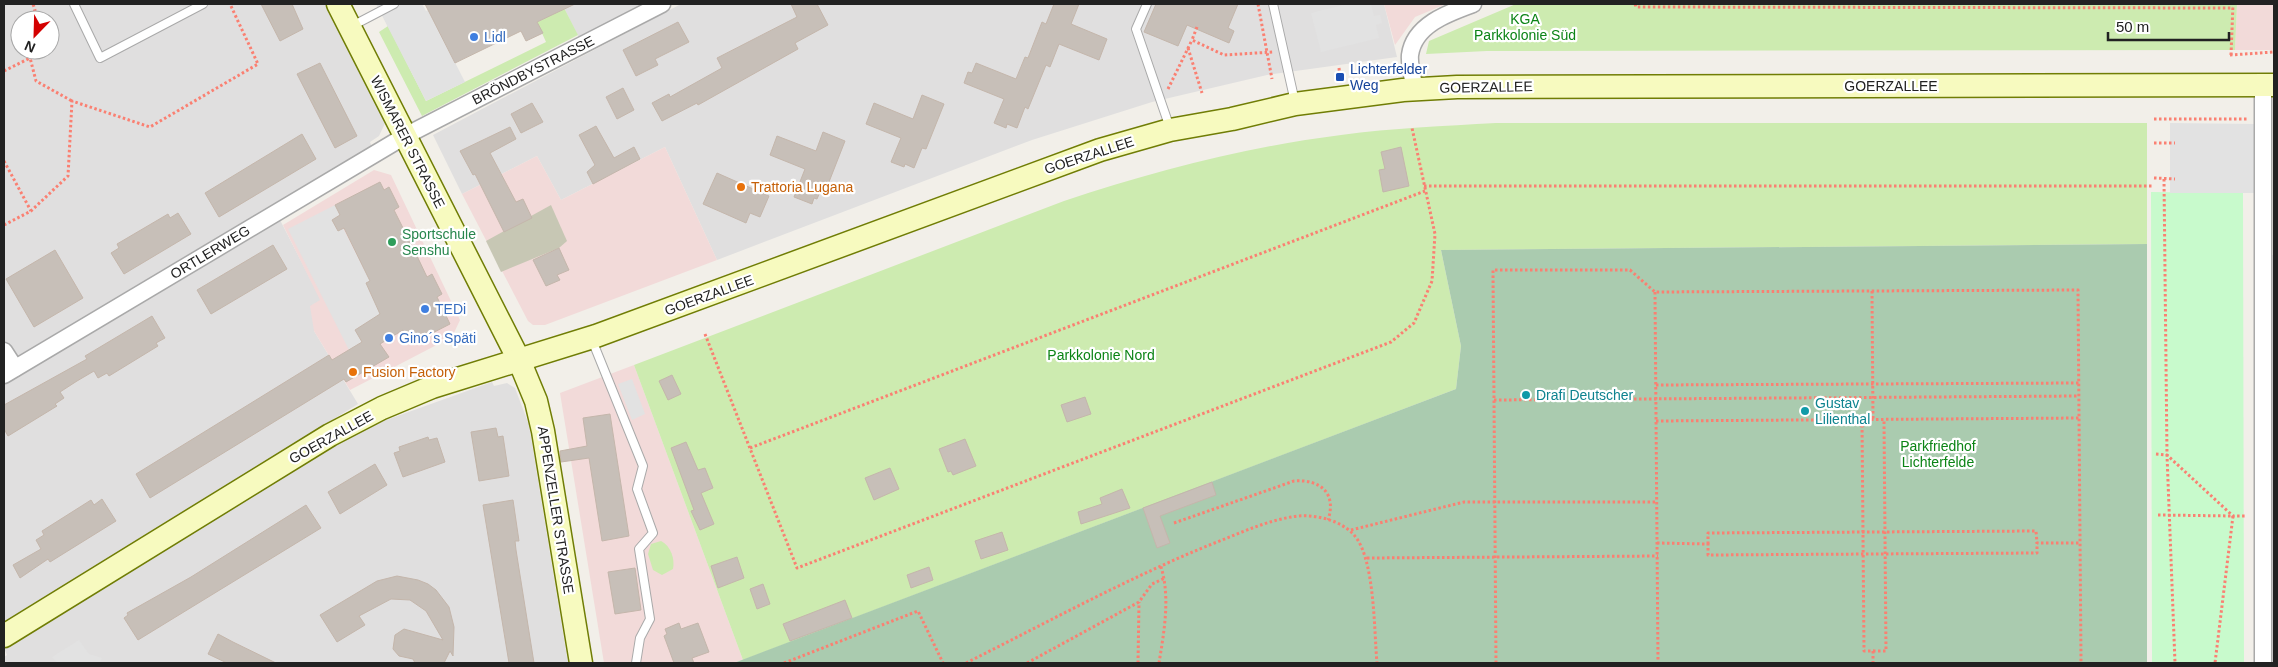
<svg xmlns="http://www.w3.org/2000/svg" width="2278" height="667" font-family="Helvetica,sans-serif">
	<rect width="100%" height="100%" fill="#f2efe9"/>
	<g fill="#e0dfdf" fill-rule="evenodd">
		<path d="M4,4H328L387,119L379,136L370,142L372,147L4,366ZM20,20H50V50H20Z"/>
		<polygon points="562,4 646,4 579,38"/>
		<polygon points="681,4 1384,4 1397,57 1267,75 1152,102 1032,140 717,260 665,147 561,200 537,156 462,194 433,135"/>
		<polygon points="279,218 321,300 314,331 358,404 4,623 4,383"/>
		<polygon points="2272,255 2274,255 2274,663 2271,663"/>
		<polygon points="492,382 494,386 507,383 515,388 529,425 568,663 4,663 4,657 7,655 4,648 345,439 378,423"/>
	</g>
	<g fill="#f2dad9">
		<polygon points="1384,4 1446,4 1415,17 1395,45"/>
		<polygon points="2237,4 2274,4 2274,50 2235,50"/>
		<polygon points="665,147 717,260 545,325 533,325 528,321 462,194 537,156 561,200"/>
		<polygon points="374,170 391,175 460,320 452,337 350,390 314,331 310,306 320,300 283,225"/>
		<polygon points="634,365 743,660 734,663 604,663 560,393"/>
	</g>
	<polygon fill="#c7c7b4" points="551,205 567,241 559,248 501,272 486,241"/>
	<g fill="#cdebb0">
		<polygon points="553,4 562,4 578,35 422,116 379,32 388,26 426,101 546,42 537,22 557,12"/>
		<polygon points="1516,4 2237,4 2235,50 1487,51 1426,54 1429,41"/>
		<path d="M1496,123H2147V244L1441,250L1461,346L1456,389L743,660L634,365L1064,201C1155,171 1246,147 1341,135C1393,128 1444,126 1496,123Z"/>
		<path d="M661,541C671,546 675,559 673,569L662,575L653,570L648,554L651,544Z"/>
	</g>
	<polygon fill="#aacbaf" points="2147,244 2147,663 734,663 1456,389 1461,346 1441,250"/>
	<polygon fill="#c8facc" points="2151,192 2243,193 2244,663 2152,663"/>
	<g fill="#e2e2e2">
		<polygon points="376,4 422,4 426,11 428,10 465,82 426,101"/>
		<polygon points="1348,4 1371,4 1374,16 1380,15 1382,23 1376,25 1379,38 1321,52 1311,13"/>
		<polygon points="2170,123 2255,124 2255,193 2170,193"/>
		<polygon points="335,205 340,215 332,220 338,231 343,228 370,281 366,283 371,295 386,311 355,330 362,342 349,350 288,229"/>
		<polygon points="632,379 645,414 632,420 618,384"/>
		<polygon points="79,640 89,654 102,658 100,663 57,663 52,657"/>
	</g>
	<g fill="#c7bfb8" stroke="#c4b6ab">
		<polygon points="261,4 292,4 303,29 280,41"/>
		<polygon points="425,4 575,4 537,22 543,33 526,41 521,31 455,63"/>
		<polygon points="791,4 817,4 828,25 795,43 798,49 698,105 697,103 662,121 652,103 669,94 670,97 722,68 717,58 797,17"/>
		<polygon points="1054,4 1079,4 1071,24 1107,39 1099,60 1059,44 1050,67 1046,65 1028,109 1025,107 1017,128 1007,124 1006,128 994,123 1004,99 964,83 968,72 972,73 976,63 1016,79 1025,57 1028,58 1042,22 1046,24"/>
		<polygon points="1156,4 1238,4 1228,28 1234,31 1229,43 1187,25 1178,46 1144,32"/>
		<polygon points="678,22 689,42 655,59 658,65 636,76 623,50"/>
		<polygon points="320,63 357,136 335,148 297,74"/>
		<polygon points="623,88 634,110 617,119 606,97"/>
		<polygon points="922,95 944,104 926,149 922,148 914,168 905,164 904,167 891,162 901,138 866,124 874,103 913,119"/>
		<polygon points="532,103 543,122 521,133 511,114"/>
		<polygon points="596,126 614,158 634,147 640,159 593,184 587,172 595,165 579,135"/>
		<polygon points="510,127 516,139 490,153 516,202 523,199 532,218 504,232 475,174 473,175 460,151"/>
		<polygon points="823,132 845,141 827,187 823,185 817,199 814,198 812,204 794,197 805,169 770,155 777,136 816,151"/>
		<polygon points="302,134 316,159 219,217 205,193"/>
		<polygon points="1401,147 1409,186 1383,192 1379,170 1385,169 1381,152"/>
		<polygon points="717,173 769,196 760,217 750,213 746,223 703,204"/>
		<polygon points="380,182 384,190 389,187 399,207 394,210 417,256 427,277 432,274 442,294 437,297 450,324 415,342 414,340 409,342 403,330 380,344 389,357 346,382 344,379 150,498 136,474 329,355 332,360 362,342 355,330 380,314 366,283 370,281 344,228 338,231 332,220 340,215 335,205"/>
		<polygon points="178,213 191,234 124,274 111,253 119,248 117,244 168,214 170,218"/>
		<polygon points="273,245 287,269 211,314 197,290"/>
		<polygon points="559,248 569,270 557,275 560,280 546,286 533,260"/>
		<polygon points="55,250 83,298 34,327 6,279"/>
		<polygon points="152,316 165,338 156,343 158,346 109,376 107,373 98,378 94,371 77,381 60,392 64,398 55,404 57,406 8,436 4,429 4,405 87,359 85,356"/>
		<polygon points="672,375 681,394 668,400 659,381"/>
		<polygon points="1085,397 1091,414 1067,422 1061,405"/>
		<polygon points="610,414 629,536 602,541 589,458 561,462 560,451 587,446 583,418"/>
		<polygon points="496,428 498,437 503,436 509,476 479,481 471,432"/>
		<polygon points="428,437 429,440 437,438 445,462 403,477 394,453 400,451 399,447"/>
		<polygon points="965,439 976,466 953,475 951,471 948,472 939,449"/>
		<polygon points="686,442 698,470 705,468 713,488 701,493 714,524 700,530 691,511 694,510 671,448"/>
		<polygon points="375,464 387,485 340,514 328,492"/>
		<polygon points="890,468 899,489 874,500 865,478"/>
		<polygon points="1212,482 1216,495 1160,516 1170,543 1157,548 1143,508"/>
		<polygon points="1122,489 1130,508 1081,524 1078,512 1102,504 1100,498"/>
		<polygon points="102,499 116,521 50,562 48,559 20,578 13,565 41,549 36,540 44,535 42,531 91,500 94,505"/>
		<polygon points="513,500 519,541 515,541 516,550 534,663 509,663 483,505"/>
		<polygon points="306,505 321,528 138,640 124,618 128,615 127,613 191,577"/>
		<polygon points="1002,532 1008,550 981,559 975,541"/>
		<polygon points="737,557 744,578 718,588 711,566"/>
		<polygon points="929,567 933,580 911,588 907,575"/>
		<polygon points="635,568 641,610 615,614 608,572"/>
		<polygon points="397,576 418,580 428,584 436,590 449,607 454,627 453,656 450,651 444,663 415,663 413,659 399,656 393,649 395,635 404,629 443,640 426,611 410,600 391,599 359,616 365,625 337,642 320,615 377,581"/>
		<polygon points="763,584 770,604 757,609 750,589"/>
		<polygon points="845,600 852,618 790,641 783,624"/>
		<polygon points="679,623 681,629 698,623 709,652 692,658 694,663 674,663 664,636 667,634 665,629"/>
		<polygon points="218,634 233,642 276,663 227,663 208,654"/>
	</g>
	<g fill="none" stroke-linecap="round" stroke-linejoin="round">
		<defs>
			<g id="lane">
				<polyline points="74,4 100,58 203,4"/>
				<polyline points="1147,4 1136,29 1170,128"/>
				<polyline points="1273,4 1295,102"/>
				<polyline points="352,26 394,4"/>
				<polyline points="592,340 643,466 637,489 653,533 639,549 650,619 640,638 636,663"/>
			</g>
			<g id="street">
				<path d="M1415,89C1413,79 1409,65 1410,55C1414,25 1448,13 1473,4"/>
				<polyline points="4,351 15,368"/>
				<polyline points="4,375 405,136 662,4"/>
				<polyline points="2263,663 2263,85"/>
			</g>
			<g id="secondary">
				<polyline points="338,4 519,360 536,401 543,431 581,663"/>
				<polyline points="4,636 330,435 382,408 432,387 596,336 1100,150 1170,130 1232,119 1295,104 1403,90 1457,87 2274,85"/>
			</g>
		</defs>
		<use href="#lane" stroke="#a9a9a9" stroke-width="10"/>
		<use href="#street" stroke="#a9a9a9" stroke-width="19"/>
		<use href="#secondary" stroke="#707d05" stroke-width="25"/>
		<g stroke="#fa8072" stroke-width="3" stroke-dasharray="2.5 2.5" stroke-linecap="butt">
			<polyline points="1258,4 1272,79"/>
			<polyline points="1635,4 1636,7 2233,8"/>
			<polyline points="29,20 35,10 33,4"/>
			<polyline points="1197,27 1192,40 1224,55 1273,52"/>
			<polyline points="1188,48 1202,93"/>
			<polyline points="28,50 36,81 72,101"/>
			<polyline points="2230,55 2274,52"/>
			<polyline points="2231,55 2233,4"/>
			<polyline points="1339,68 1340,77"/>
			<polyline points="4,71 30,58"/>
			<polyline points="1168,89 1192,40"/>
			<polyline points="2154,119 2249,119"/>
			<polyline points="2154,143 2175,143"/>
			<polyline points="4,161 31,211"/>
			<polyline points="2154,178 2175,179"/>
			<polyline points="2164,179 2167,455 2175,663"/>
			<polyline points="1424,186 2154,186"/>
			<polyline points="4,225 31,211 68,176 72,101 150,127 258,64 230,4"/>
			<polyline points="1872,291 1873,420"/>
			<polyline points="1655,292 1658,663"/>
			<polyline points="705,334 797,568 1391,342 1414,323 1432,281 1435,234 1412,128"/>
			<polyline points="1656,385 2079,383"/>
			<polyline points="1494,400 2079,396"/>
			<polyline points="1862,420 1864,651 1873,651 1873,663"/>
			<polyline points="1656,421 2079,418"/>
			<polyline points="750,448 1425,191"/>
			<polyline points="2156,454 2167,455 2233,516 2247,516"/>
			<polyline points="2158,515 2233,516 2215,663"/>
			<path d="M1174,523L1294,481C1320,479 1337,493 1328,520"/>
			<polyline points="1351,530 1464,502 1657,502"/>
			<polyline points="1657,543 1708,544 1708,555 2037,553 2037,543 2080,543"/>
			<polyline points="1708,544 1708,533 2036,531 2037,543"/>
			<polyline points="1367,558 1658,556"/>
			<polyline points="1873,651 1886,651 1884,420"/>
			<polyline points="784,663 918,611 943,663"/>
			<path d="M966,663C1048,622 1128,578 1212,544C1238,534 1263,522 1291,517C1311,513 1340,519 1354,535C1375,558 1374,631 1377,663"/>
			<polyline points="1027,663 1139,602 1152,584 1165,578"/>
			<polyline points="1138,663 1139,602"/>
			<path d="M1159,663C1164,632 1171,595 1160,564"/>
			<polyline points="1496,663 1493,270 1630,270 1655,292 2078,290 2081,663"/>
		</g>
		<use href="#lane" stroke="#fff" stroke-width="8"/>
		<use href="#street" stroke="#fff" stroke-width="16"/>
		<use href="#secondary" stroke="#f7fabf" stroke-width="22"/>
	</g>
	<g fill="#3f7fe0" stroke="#fff" stroke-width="2">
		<circle cx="474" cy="37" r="5"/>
		<circle cx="425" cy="309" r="5"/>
		<circle cx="389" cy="338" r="5"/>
	</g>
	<rect fill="#1a4fb4" stroke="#fff" stroke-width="2" x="1335" y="72" width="10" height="10" rx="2.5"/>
	<g fill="#e8710a" stroke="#fff" stroke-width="2">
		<circle cx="741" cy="187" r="5"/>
		<circle cx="353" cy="372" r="5"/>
	</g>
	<circle fill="#2e9e5b" stroke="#fff" stroke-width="2" cx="392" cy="242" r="5"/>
	<g fill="#0f9aa8" stroke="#fff" stroke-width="2">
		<circle cx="1526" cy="395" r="5"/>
		<circle cx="1805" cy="411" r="5"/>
	</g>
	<g text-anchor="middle" stroke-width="4.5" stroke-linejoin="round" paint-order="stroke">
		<g font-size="14" fill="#0c8416" stroke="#fff">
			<text x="1525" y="24">KGA<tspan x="1525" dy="16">Parkkolonie Süd</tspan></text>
			<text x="1101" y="360">Parkkolonie Nord</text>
			<text x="1938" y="451">Parkfriedhof<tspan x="1938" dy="16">Lichterfelde</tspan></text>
		</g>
		<g font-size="14" fill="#366cbe" stroke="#fff" text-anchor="start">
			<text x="484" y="42">Lidl</text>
			<text x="435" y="314">TEDi</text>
			<text x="399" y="343">Gino´s Späti</text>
		</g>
		<g font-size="14" fill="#164399" stroke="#fff" text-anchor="start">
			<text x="1350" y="74">Lichterfelder<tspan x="1350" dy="16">Weg</tspan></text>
		</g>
		<g font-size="14" fill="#222" stroke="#fff">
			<text transform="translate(533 70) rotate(-27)" y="5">BRÖNDBYSTRASSE</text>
			<text x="1891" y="91">GOERZALLEE</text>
			<text transform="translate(1486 87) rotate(-1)" y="5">GOERZALLEE</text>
			<text transform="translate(408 142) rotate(63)" y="5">WISMARER STRASSE</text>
			<text transform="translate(1089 155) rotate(-18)" y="5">GOERZALLEE</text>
			<text transform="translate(210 252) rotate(-31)" y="5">ORTLERWEG</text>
			<text transform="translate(709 295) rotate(-20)" y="5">GOERZALLEE</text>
			<text transform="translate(331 437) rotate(-29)" y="5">GOERZALLEE</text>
			<text transform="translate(556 510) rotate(81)" y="5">APPENZELLER STRASSE</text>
		</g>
		<g font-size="14" fill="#c56008" stroke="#fff" text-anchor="start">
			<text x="751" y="192">Trattoria Lugana</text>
			<text x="363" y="377">Fusion Factory</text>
		</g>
		<g font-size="14" fill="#27864d" stroke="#fff" text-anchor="start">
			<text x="402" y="239">Sportschule<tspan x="402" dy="16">Senshu</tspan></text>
		</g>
		<g font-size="14" fill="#0d838f" stroke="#fff" text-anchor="start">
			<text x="1536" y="400">Drafi Deutscher</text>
			<text x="1815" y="408">Gustav<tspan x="1815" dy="16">Lilienthal</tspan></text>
		</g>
	</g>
	<rect width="2278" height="667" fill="none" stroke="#222222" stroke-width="10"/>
	<g transform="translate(35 35) rotate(203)"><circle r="24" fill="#ffffff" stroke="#a7a7a7"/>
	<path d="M0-4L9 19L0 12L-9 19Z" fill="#d40000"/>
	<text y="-8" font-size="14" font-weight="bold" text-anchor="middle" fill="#222222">N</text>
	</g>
	<path d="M2108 32v8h121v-8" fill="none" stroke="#222222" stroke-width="2.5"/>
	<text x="2116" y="32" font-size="15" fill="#222222" stroke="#ffffff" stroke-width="4" paint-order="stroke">50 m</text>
</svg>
